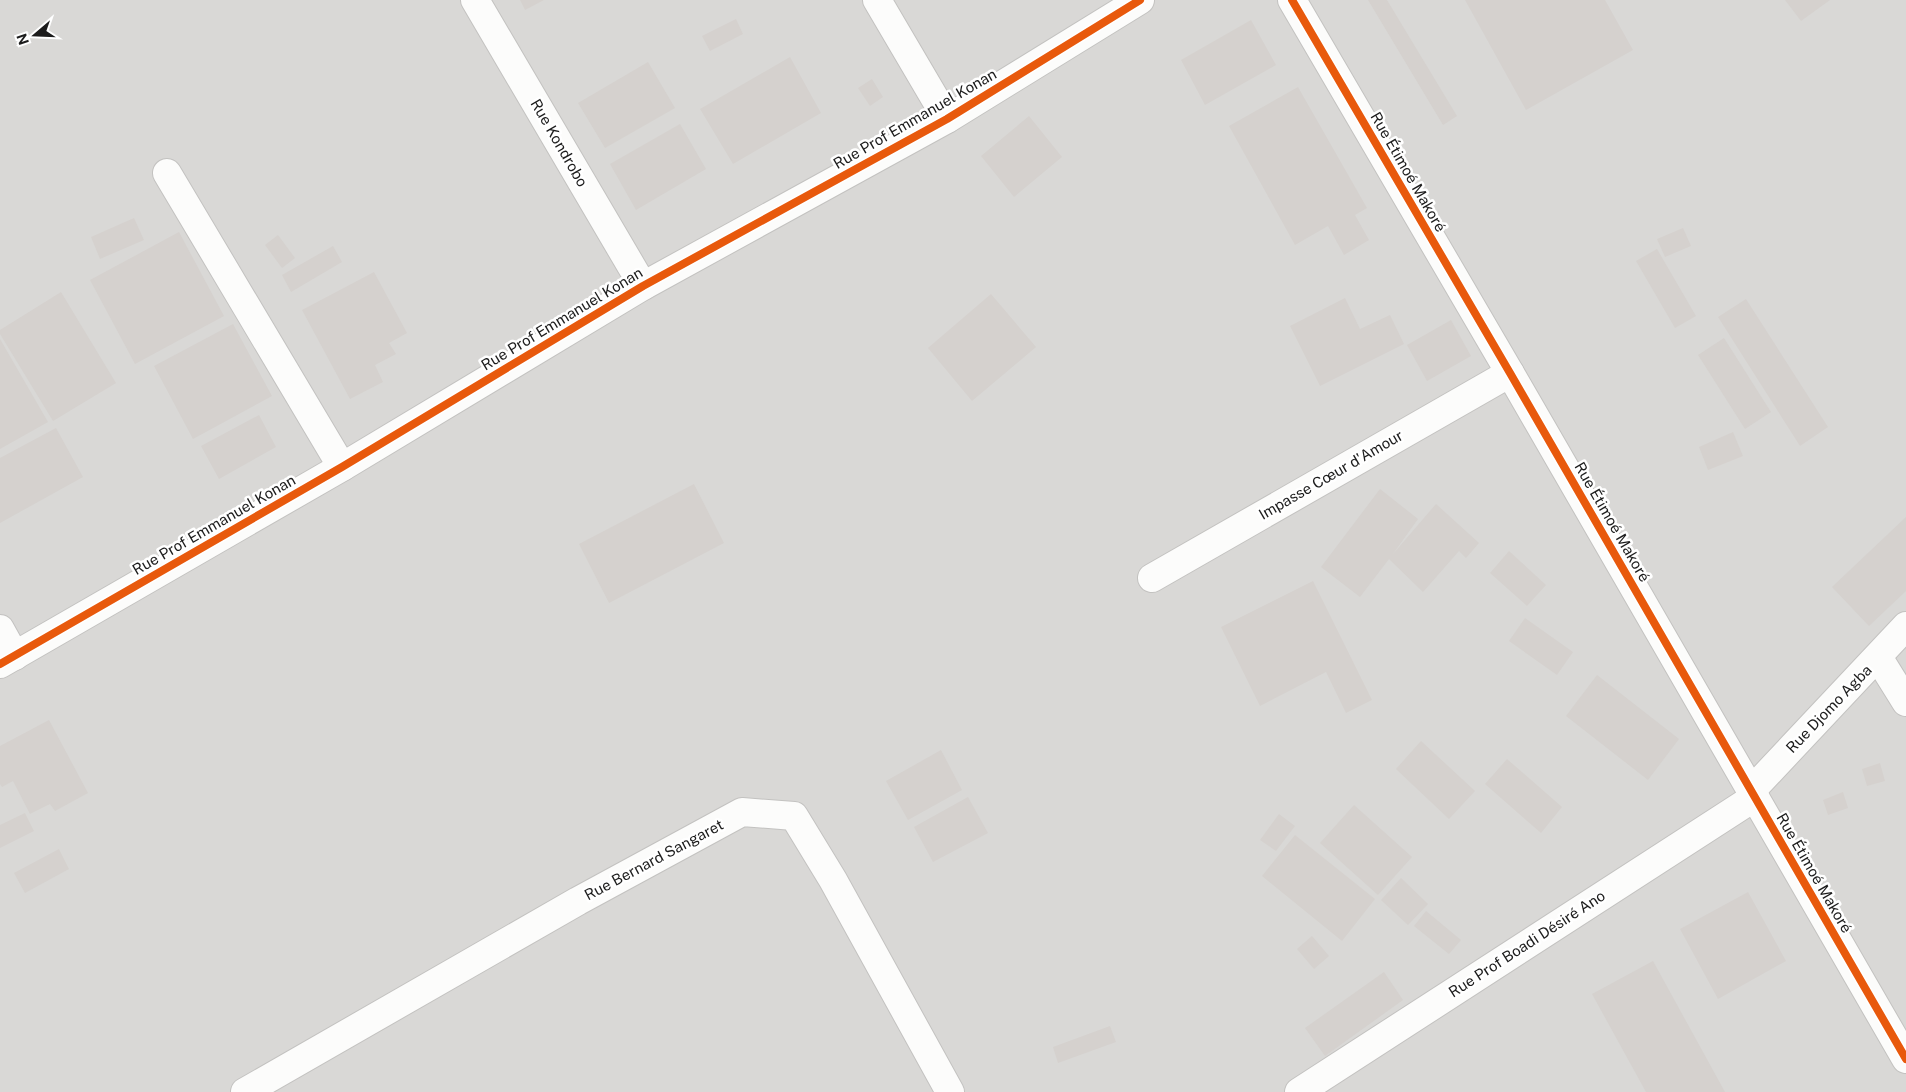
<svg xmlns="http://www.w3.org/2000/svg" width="1906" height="1092" font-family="'Public Sans',sans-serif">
	<rect width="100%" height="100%" fill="#eae8e4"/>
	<rect fill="#d9d8d6" x="0" y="0" width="1906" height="1092"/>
	<g fill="#d5d1ce">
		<polygon points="520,0 544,0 525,10"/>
		<polygon points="1368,0 1387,0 1457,116 1443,125"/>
		<polygon points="1465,0 1605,0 1633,50 1526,110"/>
		<polygon points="1785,0 1830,0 1801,21"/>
		<polygon points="736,19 743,34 710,51 702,36"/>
		<polygon points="1251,20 1276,65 1205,105 1181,60"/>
		<polygon points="790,57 821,113 733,164 700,109"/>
		<polygon points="648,62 675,108 605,148 578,103"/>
		<polygon points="872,79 883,97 870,106 858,88"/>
		<polygon points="1298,87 1367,208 1355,215 1369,240 1344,255 1328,226 1295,245 1229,126"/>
		<polygon points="1029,116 1062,157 1014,197 981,156"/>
		<polygon points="680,124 706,169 636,210 610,164"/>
		<polygon points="134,218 144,240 100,259 91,237"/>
		<polygon points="1683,228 1691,246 1665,257 1657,239"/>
		<polygon points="179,232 224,316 135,364 90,280"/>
		<polygon points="278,235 295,258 282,268 265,245"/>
		<polygon points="333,246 342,262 291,292 282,275"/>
		<polygon points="1657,249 1696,316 1675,328 1636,261"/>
		<polygon points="374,272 407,333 389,343 396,354 375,365 383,382 350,399 302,310"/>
		<polygon points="61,292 116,383 53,421 0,334 0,330"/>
		<polygon points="991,294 1036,347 972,401 928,348"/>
		<polygon points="1345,298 1360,329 1390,315 1404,344 1320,386 1290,326"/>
		<polygon points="1746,299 1828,427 1800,446 1718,317"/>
		<polygon points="1451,320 1471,356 1427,381 1407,345"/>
		<polygon points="233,324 272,396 193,439 154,366"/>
		<polygon points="1724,338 1771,412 1745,429 1698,355"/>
		<polygon points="0,339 48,422 0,449"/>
		<polygon points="259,415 276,447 219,479 201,446"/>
		<polygon points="56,428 83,477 0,523 0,458"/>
		<polygon points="1733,432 1743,456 1708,470 1699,447"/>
		<polygon points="694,484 724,543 609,603 579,544"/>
		<polygon points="1380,489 1418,519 1393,554 1436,504 1479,543 1466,558 1459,551 1423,592 1389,559 1360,597 1321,567"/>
		<polygon points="1906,517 1906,591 1869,626 1832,587"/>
		<polygon points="1509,551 1546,585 1527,606 1490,573"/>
		<polygon points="1313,581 1372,700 1346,713 1326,672 1260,706 1221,627"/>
		<polygon points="1525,618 1573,652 1557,675 1509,641"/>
		<polygon points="1597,675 1679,739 1648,780 1566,716"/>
		<polygon points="49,720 88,793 55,811 50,804 30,814 13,781 2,787 0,784 0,746"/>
		<polygon points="1421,741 1475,791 1449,819 1396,769"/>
		<polygon points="941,750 962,790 908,820 886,781"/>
		<polygon points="1507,759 1562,807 1541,833 1485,784"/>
		<polygon points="1880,763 1885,781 1867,786 1862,769"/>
		<polygon points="1843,792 1848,808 1828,815 1823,800"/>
		<polygon points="968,797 988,833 933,862 914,827"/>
		<polygon points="1354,805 1412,857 1378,895 1320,843"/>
		<polygon points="25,813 34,831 0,848 0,825"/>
		<polygon points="1279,814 1295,826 1276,851 1260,840"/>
		<polygon points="1295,835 1375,899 1342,941 1262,876"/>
		<polygon points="59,849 69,869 25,893 14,873"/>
		<polygon points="1401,878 1428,904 1408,925 1381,900"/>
		<polygon points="1748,892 1786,961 1718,999 1680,929"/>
		<polygon points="1426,911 1461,940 1449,954 1414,926"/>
		<polygon points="1312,936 1329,956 1314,969 1297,949"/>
		<polygon points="1653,961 1725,1092 1646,1092 1592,994"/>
		<polygon points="1384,972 1403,1000 1325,1056 1305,1028"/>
		<polygon points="1110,1026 1116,1042 1058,1063 1053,1047"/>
	</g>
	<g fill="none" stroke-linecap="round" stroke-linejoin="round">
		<defs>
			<g id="minor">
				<polyline points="475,0 643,286"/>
				<polyline points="877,0 947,119"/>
				<polyline points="1292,0 1510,373 1906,1059"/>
				<polyline points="167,173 342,467"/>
				<polyline points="1152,578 1510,373"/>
				<polyline points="0,629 15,656"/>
				<polyline points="1878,657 1906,702"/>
				<polyline points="0,664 342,467 643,286 947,119 1140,0"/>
				<polyline points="1751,791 1906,626"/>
				<polyline points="245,1092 578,901 742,812 794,816 833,880 950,1092"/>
				<polyline points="1299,1092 1755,797"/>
			</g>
		</defs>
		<use href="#minor" stroke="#c3c2c0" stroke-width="30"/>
		<use href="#minor" stroke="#fcfcfb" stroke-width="28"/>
		<defs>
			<g id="cycleway">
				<polyline points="1292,0 1510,373 1906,1059"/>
				<polyline points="0,664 342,467 643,286 947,119 1140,0"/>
			</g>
		</defs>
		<use href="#cycleway" stroke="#fff" stroke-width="11"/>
		<use href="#cycleway" stroke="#e8590c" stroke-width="8"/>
	</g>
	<g text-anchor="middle" stroke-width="5" stroke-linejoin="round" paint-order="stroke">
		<g font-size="15" fill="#1c1c1c" stroke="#fff">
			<text transform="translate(915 119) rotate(-30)" y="5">Rue Prof Emmanuel Konan</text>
			<text transform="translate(559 143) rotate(60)" y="5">Rue Kondrobo</text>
			<text transform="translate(1408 172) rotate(60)" y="5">Rue Étimoé Makoré</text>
			<text transform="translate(562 319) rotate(-31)" y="5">Rue Prof Emmanuel Konan</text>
			<text transform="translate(1331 475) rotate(-30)" y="5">Impasse Cœur d'Amour</text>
			<text transform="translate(1612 522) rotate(60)" y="5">Rue Étimoé Makoré</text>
			<text transform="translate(214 525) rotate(-30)" y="5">Rue Prof Emmanuel Konan</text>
			<text transform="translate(1829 709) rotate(-46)" y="5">Rue Djomo Agba</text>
			<text transform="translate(654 860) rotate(-28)" y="5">Rue Bernard Sangaret</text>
			<text transform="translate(1814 873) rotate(60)" y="5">Rue Étimoé Makoré</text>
			<text transform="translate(1527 944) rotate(-33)" y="5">Rue Prof Boadi Désiré Ano</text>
		</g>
	</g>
	<g transform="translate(35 35) rotate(251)" stroke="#ffffff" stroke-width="4" paint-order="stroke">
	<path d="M0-4L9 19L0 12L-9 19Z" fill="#1c1c1c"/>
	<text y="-8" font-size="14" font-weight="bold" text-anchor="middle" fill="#1c1c1c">N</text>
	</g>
</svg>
